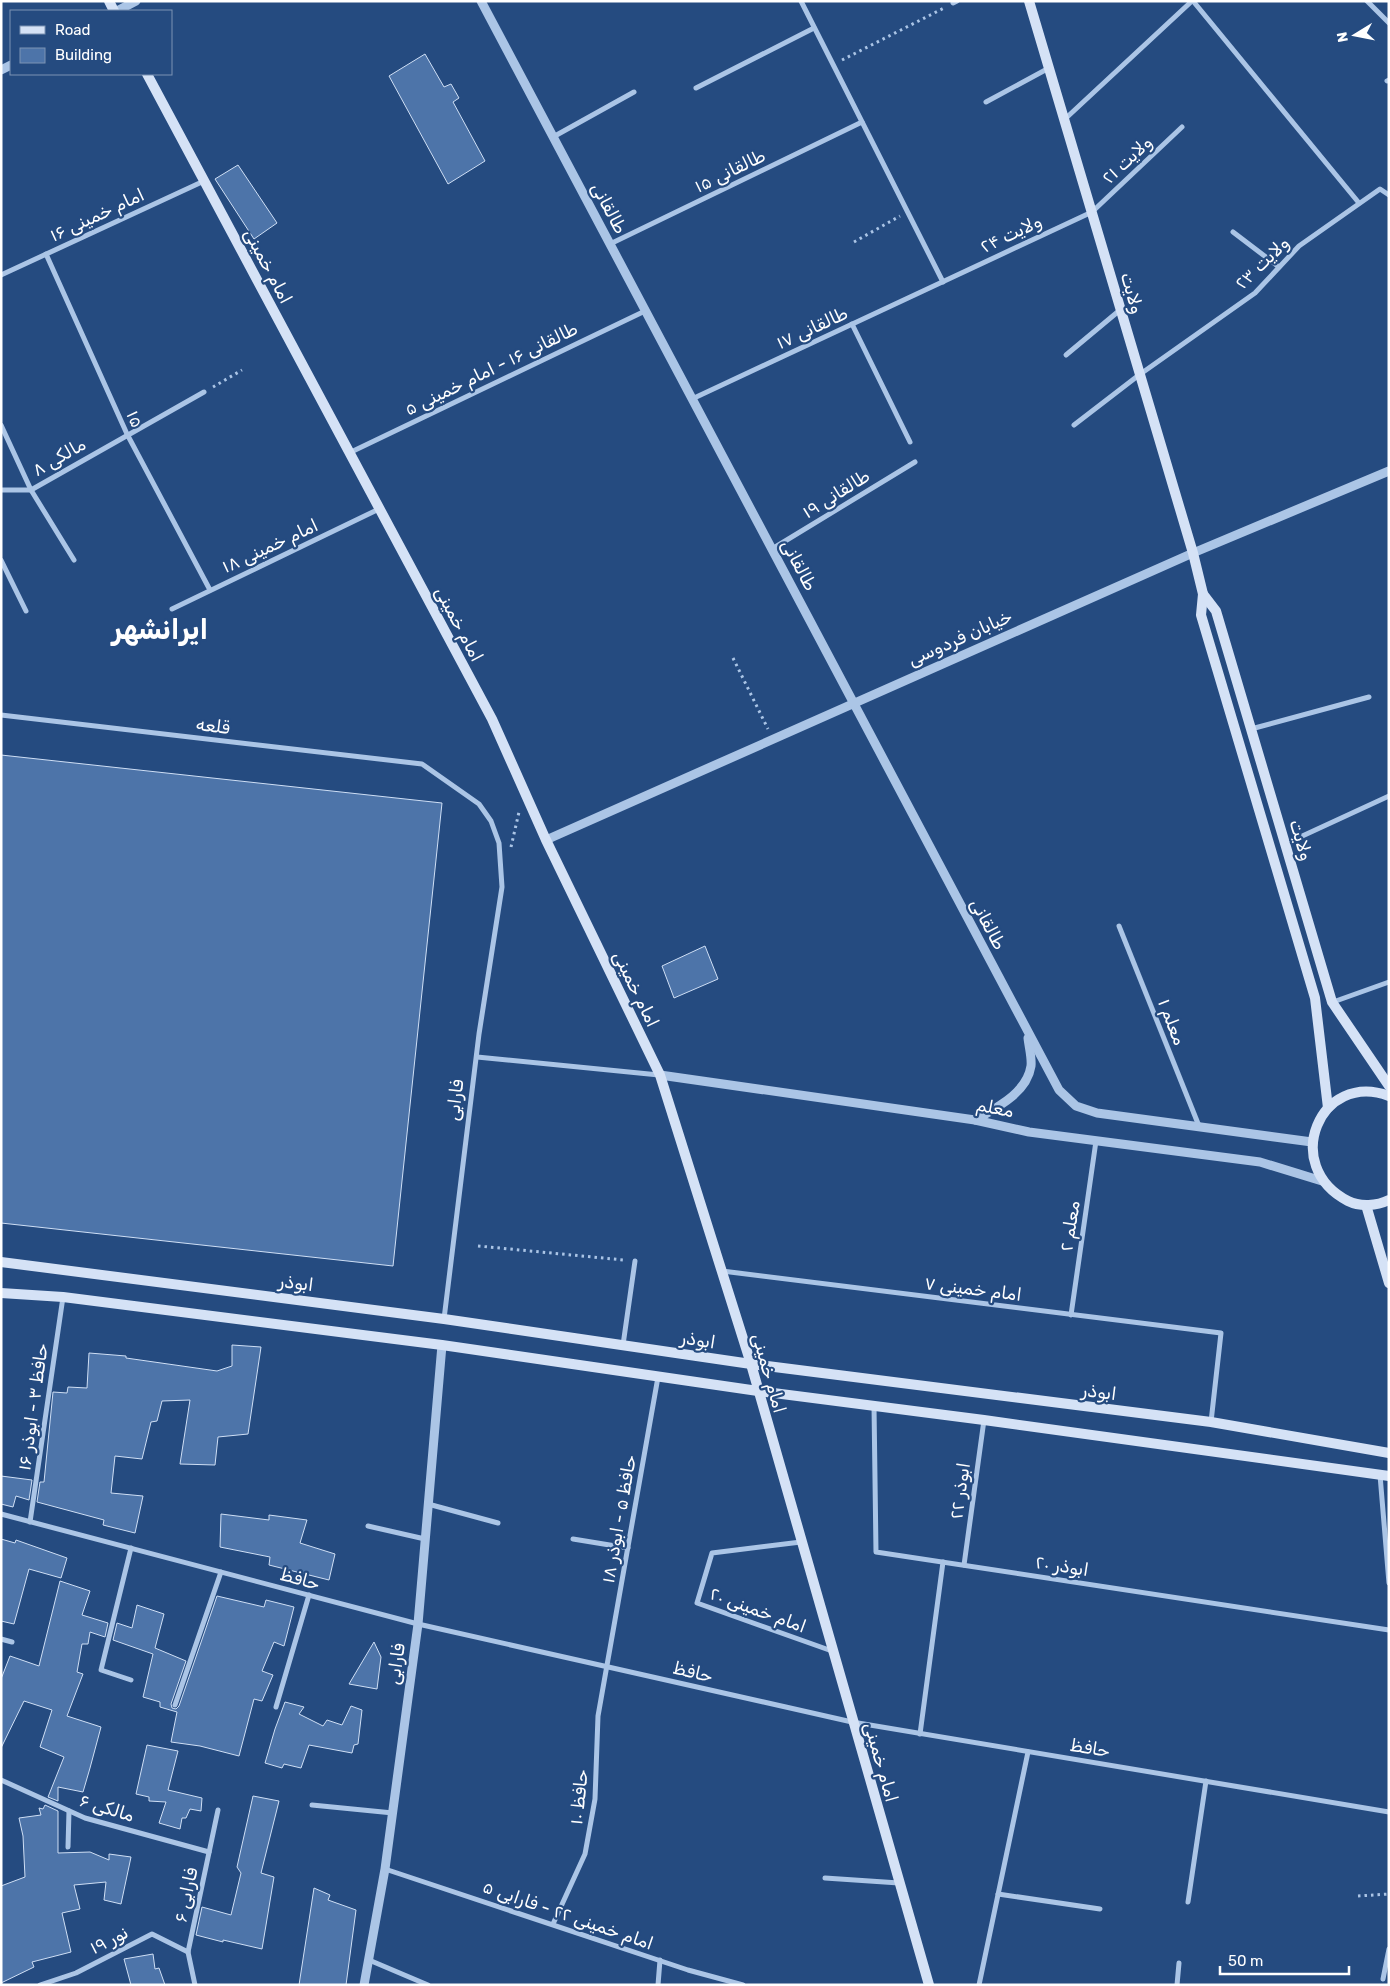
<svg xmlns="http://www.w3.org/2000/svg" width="1390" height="1986" font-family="Rubik,Cairo,sans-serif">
	<rect width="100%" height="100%" fill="#254b80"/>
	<g fill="#4d74a9" stroke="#cfdff5">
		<polygon points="425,54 444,87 451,84 459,98 453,102 485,161 448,184 389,76"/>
		<polygon points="238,165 277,223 254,239 215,179"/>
		<polygon points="1,755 442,803 393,1266 1,1223"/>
		<polygon points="705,946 718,979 674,998 662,966"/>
		<polygon points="232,1345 261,1347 248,1434 218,1437 215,1465 180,1464 190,1400 162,1401 157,1421 151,1422 142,1459 115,1456 111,1493 143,1496 135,1533 103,1525 104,1520 37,1502 40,1482 44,1482 53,1392 67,1393 68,1387 87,1388 89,1353 126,1356 126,1358 217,1371 232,1366"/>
		<polygon points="1,1476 32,1480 29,1500 16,1496 13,1507 1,1504"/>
		<polygon points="221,1514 269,1520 269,1515 307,1520 300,1543 335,1554 329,1580 269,1565 270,1557 220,1547"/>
		<polygon points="1,1539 15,1543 16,1540 67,1558 61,1578 29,1569 14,1624 1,1621"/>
		<polygon points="60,1581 90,1591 82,1615 108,1623 105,1637 90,1632 88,1644 82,1644 77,1672 83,1674 67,1716 101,1727 90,1768 83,1792 58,1787 58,1801 48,1797 64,1757 40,1747 52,1710 24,1701 1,1748 1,1679 10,1656 39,1666"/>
		<polygon points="217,1596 264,1607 266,1600 294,1607 284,1646 274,1642 262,1671 273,1675 262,1701 254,1699 239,1756 200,1746 171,1742 177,1712 160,1707 160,1702 143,1697 153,1654 113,1640 117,1623 132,1628 137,1605 164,1614 155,1648 186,1661 171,1704 172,1708 176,1709 179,1706"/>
		<polygon points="374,1642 381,1657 377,1689 349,1684"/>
		<polygon points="285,1702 304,1707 299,1714 323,1726 327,1720 342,1725 351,1706 362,1710 358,1744 354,1745 352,1753 309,1745 301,1768 284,1764 282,1768 265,1763 275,1729"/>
		<polygon points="147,1745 178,1751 168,1790 202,1798 201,1811 190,1809 186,1818 182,1818 180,1829 159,1823 166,1802 149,1801 149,1797 136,1794"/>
		<polygon points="253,1796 279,1801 261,1873 274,1877 262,1949 223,1940 223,1942 196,1935 202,1907 231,1915 241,1873 237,1867"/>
		<polygon points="45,1805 58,1811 58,1853 90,1852 109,1860 109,1854 131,1857 121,1904 104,1900 106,1882 74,1885 80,1909 62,1913 71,1952 32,1962 34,1967 1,1983 1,1886 25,1877 23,1836 19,1818 41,1815 39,1808 43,1809"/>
		<polygon points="314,1888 330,1895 328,1900 356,1910 346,1985 299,1985"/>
		<polygon points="153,1954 155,1969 159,1968 165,1985 131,1985 124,1959"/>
	</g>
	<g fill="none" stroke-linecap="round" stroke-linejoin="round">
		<g stroke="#abc5e6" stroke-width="3" stroke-dasharray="2.5 4" stroke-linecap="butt">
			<polyline points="842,60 946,7"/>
			<polyline points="854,242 900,216"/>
			<polyline points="213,387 242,370"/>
			<polyline points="733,658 768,729"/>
			<polyline points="511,847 519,812"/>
			<polyline points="478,1246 624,1260"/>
			<polyline points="1358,1896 1389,1894"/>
		</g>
		<g stroke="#abc5e6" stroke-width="5">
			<polyline points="801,1 943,282"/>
			<polyline points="1193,1 1359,203"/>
			<polyline points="1367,1 1389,23"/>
			<polyline points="953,3 957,1"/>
			<polyline points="1387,81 1389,80"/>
			<polyline points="696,88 814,28"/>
			<polyline points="986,102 1049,68"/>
			<polyline points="1065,119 1192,1"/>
			<polyline points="553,137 634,92"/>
			<polyline points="1233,232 1279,267"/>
			<polyline points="610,244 862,122"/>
			<polyline points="46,254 127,434 210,590"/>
			<polyline points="1,275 204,181"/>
			<polyline points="852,324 910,442"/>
			<polyline points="1066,355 1120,310"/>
			<polyline points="692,399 1092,212 1182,127"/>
			<polyline points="1,425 31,490 74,560"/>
			<polyline points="1074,425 1139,375 1255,293 1299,246 1380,189 1389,195"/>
			<polyline points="349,453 645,311"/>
			<polyline points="1,490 31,490 204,392"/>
			<polyline points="772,549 915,462"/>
			<polyline points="1,560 26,611"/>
			<polyline points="172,609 379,509"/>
			<polyline points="1,715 422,764 479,804 491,821 499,843 502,887 479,1034 444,1319"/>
			<polyline points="1251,729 1369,697"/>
			<polyline points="1285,844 1389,796"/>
			<polyline points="1119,926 1199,1126"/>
			<polyline points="1333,1002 1389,982"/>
			<polyline points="477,1057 659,1075"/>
			<polyline points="722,1271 1221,1333 1211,1422"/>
			<polyline points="1071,1315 1096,1141"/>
			<polyline points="623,1345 635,1261"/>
			<polyline points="874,1406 876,1552 1389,1630"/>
			<polyline points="1380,1475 1389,1583"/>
			<polyline points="428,1504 498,1523"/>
			<polyline points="1,1514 418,1624 852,1722 1389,1812"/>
			<polyline points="30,1522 63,1297"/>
			<polyline points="368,1526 425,1539"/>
			<polyline points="573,1539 628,1548"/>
			<polyline points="801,1542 712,1553 697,1603 832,1651"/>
			<polyline points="964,1565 984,1420"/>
			<polyline points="1,1639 12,1642"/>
			<polyline points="131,1680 101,1670 131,1548"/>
			<polyline points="175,1705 221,1572"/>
			<polyline points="276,1707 309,1595"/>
			<polyline points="920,1734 943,1562"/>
			<polyline points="1,1780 85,1818 209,1852"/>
			<polyline points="312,1805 393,1813"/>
			<polyline points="68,1847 69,1811"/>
			<polyline points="385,1869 688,1970 743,1985"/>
			<polyline points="825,1878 899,1883"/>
			<polyline points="998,1894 1100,1909"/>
			<polyline points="1188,1902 1206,1781"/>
			<polyline points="553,1924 585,1854 595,1799 598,1716 658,1377"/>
			<polyline points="369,1960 428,1985"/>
			<polyline points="1383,1979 1389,1949"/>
			<polyline points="40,1985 76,1973 152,1934 188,1952"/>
			<polyline points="195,1985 188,1952 218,1810"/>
			<polyline points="658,1985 660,1960"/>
			<polyline points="979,1985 1028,1752"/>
			<polyline points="1177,1985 1179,1963"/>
		</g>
		<g stroke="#abc5e6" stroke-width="9">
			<polyline points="481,1 1059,1090 1076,1106 1097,1113 1312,1142"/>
			<polyline points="117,11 136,1"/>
			<polyline points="1,70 11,65"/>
			<polyline points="546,840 1193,553 1389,471"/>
			<polyline points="660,1075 975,1120 1029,1132 1260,1162 1322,1181"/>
			<path d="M975,1120C996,1108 1027,1093 1031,1066C1032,1058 1029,1047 1028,1038"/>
			<polyline points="364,1985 385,1869 418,1624 442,1345"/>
		</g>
		<g stroke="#d5e2f6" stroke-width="10">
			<polyline points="109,1 114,11"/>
			<polyline points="1029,1 1193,553 1203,594 1201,615 1315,998 1328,1108"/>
			<polyline points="147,74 492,719 546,840 660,1075 751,1364 929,1985"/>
			<polyline points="1203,594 1216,611 1332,1002 1389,1086"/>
			<path d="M1389,1096C1320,1070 1280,1166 1348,1201C1360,1207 1377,1206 1389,1200"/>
			<polyline points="1366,1205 1389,1283"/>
			<polyline points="1,1262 444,1319 751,1364 1211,1422 1389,1453"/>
			<polyline points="1,1293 63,1297 442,1345 758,1391 984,1420 1389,1476"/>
		</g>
	</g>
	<g text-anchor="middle" stroke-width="4.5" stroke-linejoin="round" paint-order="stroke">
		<g font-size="18" fill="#fff" stroke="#254b80">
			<text transform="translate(1127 160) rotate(-43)" y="6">ولایت ۲۱</text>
			<text transform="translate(730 171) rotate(-26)" y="6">طالقانی ۱۵</text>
			<text transform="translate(609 208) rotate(62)" y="6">طالقانی</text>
			<text transform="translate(97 215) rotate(-25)" y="6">امام خمینی ۱۶</text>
			<text transform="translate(1011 234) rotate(-25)" y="6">ولایت ۲۴</text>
			<text transform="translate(1262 263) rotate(-44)" y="6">ولایت ۲۳</text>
			<text transform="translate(268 266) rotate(62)" y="6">امام خمینی</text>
			<text transform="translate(1132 293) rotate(74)" y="6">ولایت</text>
			<text transform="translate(812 328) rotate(-25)" y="6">طالقانی ۱۷</text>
			<text transform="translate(491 369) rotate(-26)" y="6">طالقانی ۱۶ - امام خمینی ۵</text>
			<text transform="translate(135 419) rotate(65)" y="6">۱۵</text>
			<text transform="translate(59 457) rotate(-30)" y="6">مالکی ۸</text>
			<text transform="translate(836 494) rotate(-32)" y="6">طالقانی ۱۹</text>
			<text transform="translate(270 546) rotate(-25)" y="6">امام خمینی ۱۸</text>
			<text transform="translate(799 565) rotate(62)" y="6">طالقانی</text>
			<text transform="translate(459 624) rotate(62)" y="6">امام خمینی</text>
			<text transform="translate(960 638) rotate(-24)" y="6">خیابان فردوسی</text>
			<text transform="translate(213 726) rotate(7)" y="6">قلعه</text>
			<text transform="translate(1301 840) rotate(73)" y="6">ولایت</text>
			<text transform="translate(988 924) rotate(62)" y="6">طالقانی</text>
			<text transform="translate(636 989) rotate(64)" y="6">امام خمینی</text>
			<text transform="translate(1172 1022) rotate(69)" y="6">معلم ۱</text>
			<text transform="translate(455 1100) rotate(-83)" y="6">فارابی</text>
			<text transform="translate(995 1108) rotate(11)" y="6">معلم</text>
			<text transform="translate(1070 1226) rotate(-81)" y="6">معلم ۲</text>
			<text transform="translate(296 1283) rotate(7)" y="6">ابوذر</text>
			<text transform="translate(973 1289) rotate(7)" y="6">امام خمینی ۷</text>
			<text transform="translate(698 1340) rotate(9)" y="6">ابوذر</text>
			<text transform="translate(769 1373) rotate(74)" y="6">امام خمینی</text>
			<text transform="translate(1099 1392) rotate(7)" y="6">ابوذر</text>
			<text transform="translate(33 1407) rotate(-82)" y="6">حافظ ۳ - ابوذر ۱۶</text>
			<text transform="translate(960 1491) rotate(-82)" y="6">ابوذر ۲۲</text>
			<text transform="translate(619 1519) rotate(-80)" y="6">حافظ ۵ - ابوذر ۱۸</text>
			<text transform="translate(1062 1566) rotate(9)" y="6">ابوذر ۲۰</text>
			<text transform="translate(300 1579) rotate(15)" y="6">حافظ</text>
			<text transform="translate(758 1610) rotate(20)" y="6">امام خمینی ۲۰</text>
			<text transform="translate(396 1664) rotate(-82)" y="6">فارابی</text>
			<text transform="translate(693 1672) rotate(13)" y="6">حافظ</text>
			<text transform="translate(1090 1748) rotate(9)" y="6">حافظ</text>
			<text transform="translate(881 1762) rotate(74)" y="6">امام خمینی</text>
			<text transform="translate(579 1797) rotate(-84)" y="6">حافظ ۱۰</text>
			<text transform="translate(107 1808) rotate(17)" y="6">مالکی ۶</text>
			<text transform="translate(186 1895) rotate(-78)" y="6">فارابی ۶</text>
			<text transform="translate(568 1915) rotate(19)" y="6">امام خمینی ۲۲ - فارابی ۵</text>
			<text transform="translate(109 1940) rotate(-27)" y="6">نور ۱۹</text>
		</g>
		<g font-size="28" font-weight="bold" fill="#fff" stroke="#254b80">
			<text x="160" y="639">ایرانشهر</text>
		</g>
	</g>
	<rect width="1390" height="1986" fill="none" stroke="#ffffff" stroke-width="5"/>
	<rect x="10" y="10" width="162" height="65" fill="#254b80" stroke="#7c93b3"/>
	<rect x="20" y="26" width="25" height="8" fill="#d5e2f6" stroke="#7c93b3"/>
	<text x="55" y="35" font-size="15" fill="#ffffff">Road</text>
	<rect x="20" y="48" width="25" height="15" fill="#4d74a9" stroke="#7c93b3"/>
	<text x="55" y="60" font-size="15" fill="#ffffff">Building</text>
	<g transform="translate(1355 35) rotate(260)" stroke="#254b80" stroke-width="4" paint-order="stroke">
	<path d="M0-4L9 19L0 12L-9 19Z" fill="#ffffff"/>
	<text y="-8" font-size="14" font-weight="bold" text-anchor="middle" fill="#ffffff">N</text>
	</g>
	<path d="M1220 1966v8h129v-8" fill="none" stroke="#ffffff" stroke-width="2.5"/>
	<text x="1228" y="1966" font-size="15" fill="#ffffff" stroke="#254b80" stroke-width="4" paint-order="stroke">50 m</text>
</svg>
